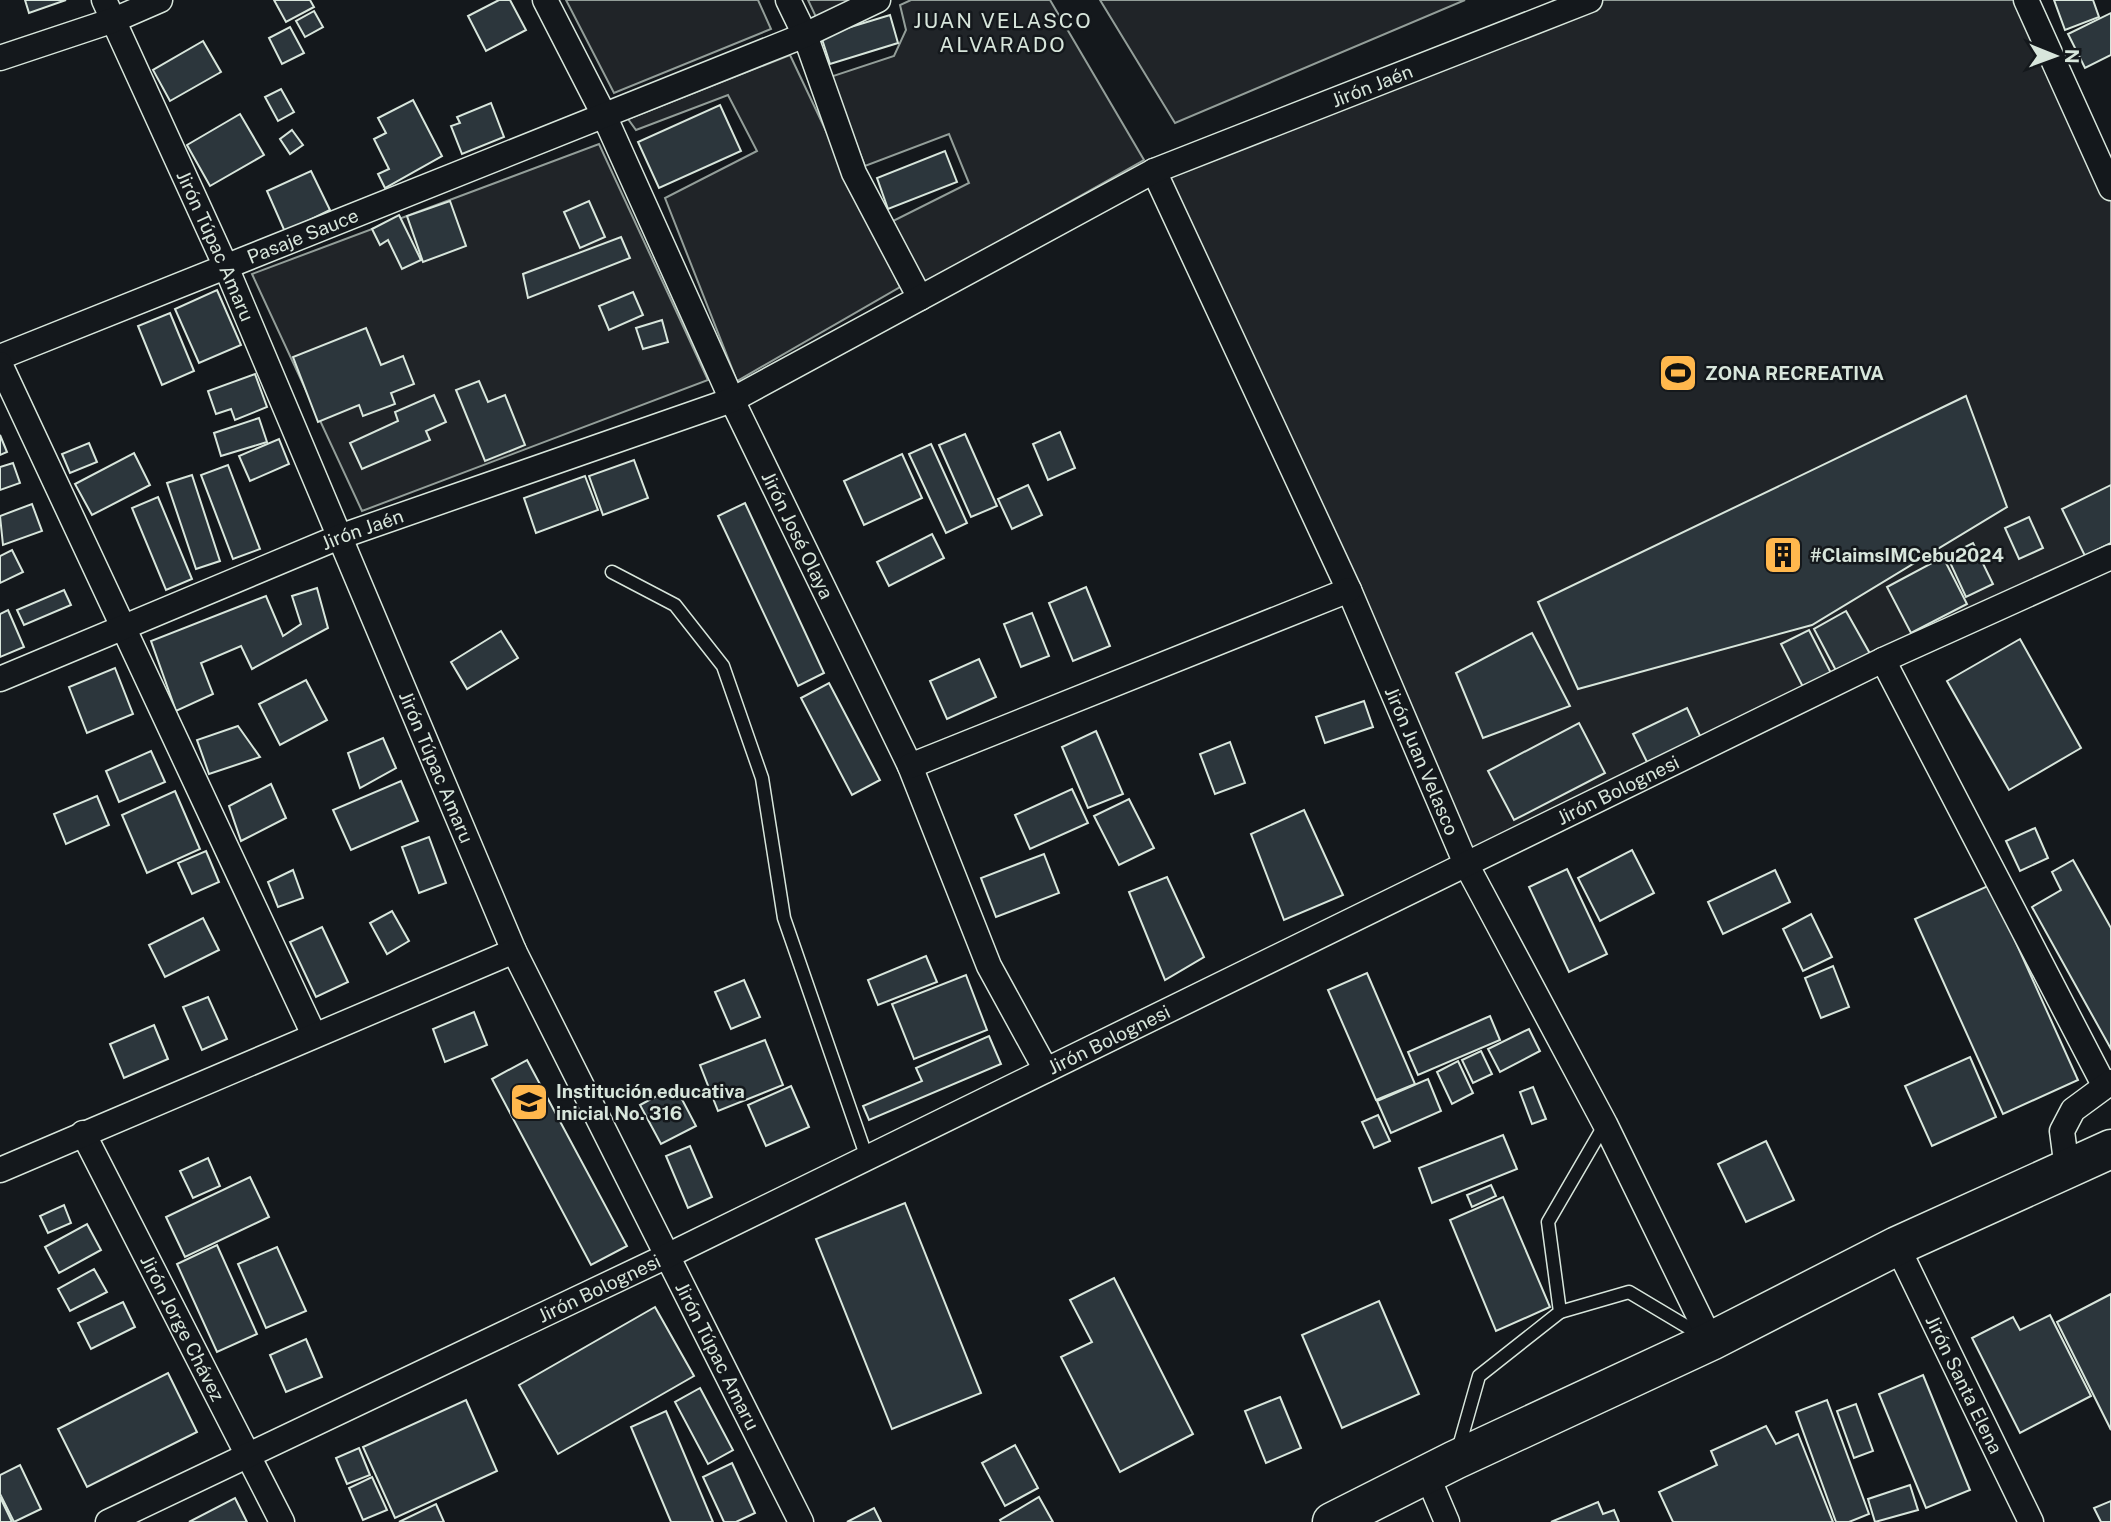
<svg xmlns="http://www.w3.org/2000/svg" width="2111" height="1522" font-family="'Public Sans',sans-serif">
	<rect width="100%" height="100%" fill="#14181c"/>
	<g fill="#202428" stroke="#939e99" stroke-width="2">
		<polygon points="566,0 758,0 771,29 614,93"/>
		<polygon points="808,0 857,0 816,17"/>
		<polygon points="911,0 1050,0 1144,160 922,285 893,221 969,183 949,134 865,166 830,77 894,56 906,30 900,5"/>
		<polygon points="1100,0 1465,0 1175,123"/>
		<polygon points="1590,0 2026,0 2111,188 2111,559 1466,864 1154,171"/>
		<polygon points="790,55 900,287 737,381 665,198 757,151 728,95 636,130 628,119"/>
		<polygon points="599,144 708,380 362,511 252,274"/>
	</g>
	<g fill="#2c363c" stroke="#d8e6dc" stroke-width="2">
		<polygon points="25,0 66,0 29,13"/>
		<polygon points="274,0 310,0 314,7 286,22"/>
		<polygon points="499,0 510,0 526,30 486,51 468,16"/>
		<polygon points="2054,0 2093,0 2099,17 2065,30"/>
		<polygon points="314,11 323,27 305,37 296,21"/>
		<polygon points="2111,13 2111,55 2085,68 2068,34"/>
		<polygon points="890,15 898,43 830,64 821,36"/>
		<polygon points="290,27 304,53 282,64 269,38"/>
		<polygon points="203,41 221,72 170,101 153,70"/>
		<polygon points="281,89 294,112 278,121 265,97"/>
		<polygon points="413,100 442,156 385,188 378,174 389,169 374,139 386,133 378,118"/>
		<polygon points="491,103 504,137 462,154 451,126 460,123 457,117"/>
		<polygon points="720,105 741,151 659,188 638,142"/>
		<polygon points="240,114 264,155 210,186 187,145"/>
		<polygon points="292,130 303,145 290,154 280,139"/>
		<polygon points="945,151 957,182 888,209 877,178"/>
		<polygon points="311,171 330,210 285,232 267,191"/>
		<polygon points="450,201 466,246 423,262 407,216"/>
		<polygon points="589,201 605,237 580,248 564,212"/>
		<polygon points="399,215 421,260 402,269 388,240 380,245 372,229"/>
		<polygon points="621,237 630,258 528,298 523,274"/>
		<polygon points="217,290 241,345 199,363 175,309"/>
		<polygon points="633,292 643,315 609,330 599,306"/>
		<polygon points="170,313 194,371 162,385 138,326"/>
		<polygon points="662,320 668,342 643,349 636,328"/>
		<polygon points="366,328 381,365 403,356 414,384 391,393 395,404 363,416 359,405 318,422 293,357"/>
		<polygon points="255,374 267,407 235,420 231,409 216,414 208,391"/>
		<polygon points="479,381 488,402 505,395 525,445 485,461 456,390"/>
		<polygon points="434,395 446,422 426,431 430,440 362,469 350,443 398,421 395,412"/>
		<polygon points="1966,396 2007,507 1812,625 1578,689 1538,602"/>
		<polygon points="259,418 267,442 221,456 214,433"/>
		<polygon points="1060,432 1075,468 1048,480 1033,444"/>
		<polygon points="965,434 997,506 971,517 939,445"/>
		<polygon points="0,435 7,452 0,455"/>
		<polygon points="279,439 289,464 250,481 239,456"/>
		<polygon points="89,443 97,462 70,473 62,454"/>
		<polygon points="931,444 967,523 946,533 909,454"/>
		<polygon points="134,453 150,485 92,515 75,484"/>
		<polygon points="902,454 922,498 864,525 844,481"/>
		<polygon points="634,460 648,498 603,515 589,476"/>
		<polygon points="13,463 20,483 0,490 0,467"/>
		<polygon points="228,465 260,549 233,559 201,475"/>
		<polygon points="192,475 220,561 196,569 167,483"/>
		<polygon points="585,476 598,510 536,533 524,498"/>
		<polygon points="1028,485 1042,515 1012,529 998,499"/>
		<polygon points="2111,485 2111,543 2085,556 2062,509"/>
		<polygon points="158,497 192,579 166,590 132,508"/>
		<polygon points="745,503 824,673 798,686 718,516"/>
		<polygon points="32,504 42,531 3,545 0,516"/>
		<polygon points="2029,517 2043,548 2019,559 2005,528"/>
		<polygon points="932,534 944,558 889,586 877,562"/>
		<polygon points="1973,543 1993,584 1966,597 1947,556"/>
		<polygon points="12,550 23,572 0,583 0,556"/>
		<polygon points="1943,557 1967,604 1911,633 1887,587"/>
		<polygon points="1086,587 1110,646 1073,661 1049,603"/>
		<polygon points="317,588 328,628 252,669 241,646 201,663 213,694 176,711 151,641 266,596 283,636 301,624 292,596"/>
		<polygon points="64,590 71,605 24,625 17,610"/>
		<polygon points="8,610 24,647 0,657 0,614"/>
		<polygon points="1846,611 1873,659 1840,678 1814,629"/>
		<polygon points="1032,613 1049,656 1021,667 1004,624"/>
		<polygon points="1809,630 1832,675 1804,689 1781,644"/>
		<polygon points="501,631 518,658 467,689 451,662"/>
		<polygon points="1532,633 1570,706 1483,738 1456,673"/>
		<polygon points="2020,639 2081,748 2009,790 1947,681"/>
		<polygon points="979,659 996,697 947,719 930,681"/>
		<polygon points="115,668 133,714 87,733 69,687"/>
		<polygon points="306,680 327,720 280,745 259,704"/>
		<polygon points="829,683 880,780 852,795 801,698"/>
		<polygon points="1364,701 1373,727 1325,743 1316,717"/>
		<polygon points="1687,708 1703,742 1650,768 1633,734"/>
		<polygon points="1579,723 1605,773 1514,820 1488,771"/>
		<polygon points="238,726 260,757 209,774 197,740"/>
		<polygon points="1096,731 1123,794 1088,808 1062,747"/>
		<polygon points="383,738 396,768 360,788 348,753"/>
		<polygon points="1230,742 1245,783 1215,794 1200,754"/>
		<polygon points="151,751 165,782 119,802 106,771"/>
		<polygon points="401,781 418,821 351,850 333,810"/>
		<polygon points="271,784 286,818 241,841 229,806"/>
		<polygon points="1072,789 1088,823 1030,849 1015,815"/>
		<polygon points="175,791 200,849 147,873 122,815"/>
		<polygon points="97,796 109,825 66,844 54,814"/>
		<polygon points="1129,799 1154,848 1119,865 1094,816"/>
		<polygon points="1304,810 1343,895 1284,920 1251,834"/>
		<polygon points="2035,828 2048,858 2020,871 2006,841"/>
		<polygon points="429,837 446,883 419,893 402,847"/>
		<polygon points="1632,850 1654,893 1600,921 1578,878"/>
		<polygon points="206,851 219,882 192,894 178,863"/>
		<polygon points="1044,854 1059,893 996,917 981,878"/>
		<polygon points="2073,860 2111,928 2111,1049 2032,907 2061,890 2052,872"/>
		<polygon points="1567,869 1607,954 1569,972 1529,887"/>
		<polygon points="293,870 303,898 278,907 268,882"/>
		<polygon points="1775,870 1790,902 1723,934 1708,902"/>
		<polygon points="1167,877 1204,957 1165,980 1129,892"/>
		<polygon points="1990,885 2078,1080 2003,1114 1915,919"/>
		<polygon points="392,911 409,941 387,954 370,923"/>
		<polygon points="1811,914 1832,957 1803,971 1783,929"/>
		<polygon points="203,918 219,950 165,977 149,945"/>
		<polygon points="322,927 348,982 316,997 290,942"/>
		<polygon points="926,956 937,982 878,1005 868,980"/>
		<polygon points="1833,966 1849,1007 1821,1018 1805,978"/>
		<polygon points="1367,973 1415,1084 1376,1100 1328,990"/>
		<polygon points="966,975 987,1030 914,1059 892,1004"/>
		<polygon points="744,980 760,1017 731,1029 715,992"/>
		<polygon points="208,997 227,1039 202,1050 183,1007"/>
		<polygon points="474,1012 487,1045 445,1062 433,1029"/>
		<polygon points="1490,1016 1500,1040 1418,1075 1408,1052"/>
		<polygon points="154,1025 168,1059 124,1078 110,1044"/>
		<polygon points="1529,1029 1540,1051 1500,1072 1488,1049"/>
		<polygon points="989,1036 1001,1064 869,1120 863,1106 922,1081 916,1068"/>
		<polygon points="765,1040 783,1085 718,1111 700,1065"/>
		<polygon points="1481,1051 1492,1074 1473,1083 1462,1060"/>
		<polygon points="1970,1057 1996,1117 1932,1146 1905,1086"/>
		<polygon points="527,1060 627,1246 591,1265 492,1079"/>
		<polygon points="1458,1061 1473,1093 1452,1104 1437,1072"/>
		<polygon points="1428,1079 1441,1111 1391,1133 1377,1101"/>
		<polygon points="675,1086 696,1126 661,1144 640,1105"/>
		<polygon points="791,1086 809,1127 766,1146 748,1105"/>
		<polygon points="1533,1087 1546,1119 1532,1124 1520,1092"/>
		<polygon points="1378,1115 1390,1141 1374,1148 1362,1122"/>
		<polygon points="1503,1135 1517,1169 1432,1203 1419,1168"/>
		<polygon points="1766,1141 1794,1200 1746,1222 1718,1164"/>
		<polygon points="690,1146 712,1197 688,1208 666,1156"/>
		<polygon points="208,1158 220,1186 193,1198 180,1171"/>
		<polygon points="250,1177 269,1217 185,1257 166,1217"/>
		<polygon points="1491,1185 1496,1196 1472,1207 1467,1195"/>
		<polygon points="1503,1197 1550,1307 1496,1331 1450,1220"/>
		<polygon points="905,1203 981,1393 892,1429 816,1239"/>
		<polygon points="64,1205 71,1223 48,1233 40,1216"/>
		<polygon points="87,1224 101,1250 59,1273 45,1247"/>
		<polygon points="217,1245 257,1334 217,1352 177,1264"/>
		<polygon points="277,1247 306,1311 266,1328 238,1264"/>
		<polygon points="94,1269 107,1292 70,1311 58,1289"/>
		<polygon points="1114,1278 1193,1434 1120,1472 1061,1357 1092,1342 1070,1300"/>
		<polygon points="2111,1294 2111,1430 2057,1322"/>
		<polygon points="1379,1301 1419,1394 1342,1428 1302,1335"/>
		<polygon points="123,1302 135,1327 91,1349 78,1323"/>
		<polygon points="655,1307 694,1376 558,1454 519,1385"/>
		<polygon points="2050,1315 2091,1396 2020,1433 1972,1338 2013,1317 2020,1330"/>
		<polygon points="306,1339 322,1377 286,1392 270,1355"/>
		<polygon points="168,1373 197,1432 87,1487 58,1429"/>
		<polygon points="1923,1375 1970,1490 1926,1508 1879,1394"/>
		<polygon points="700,1388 733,1450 708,1464 675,1402"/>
		<polygon points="1280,1397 1301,1448 1266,1463 1245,1411"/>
		<polygon points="466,1400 497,1471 395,1518 363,1447"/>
		<polygon points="1827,1400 1869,1514 1849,1522 1836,1522 1796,1412"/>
		<polygon points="1856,1404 1873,1451 1854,1458 1837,1411"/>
		<polygon points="666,1411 713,1522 671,1522 631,1427"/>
		<polygon points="1766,1426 1776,1444 1798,1434 1833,1522 1673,1522 1659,1492 1717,1465 1711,1451"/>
		<polygon points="1015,1445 1038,1488 1005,1506 982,1463"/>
		<polygon points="359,1448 370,1475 347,1484 336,1458"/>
		<polygon points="732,1463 755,1513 736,1522 724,1522 703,1477"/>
		<polygon points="20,1465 41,1509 14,1522 0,1494 0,1475"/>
		<polygon points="372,1477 387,1510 363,1520 349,1488"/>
		<polygon points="1910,1485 1918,1510 1875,1522 1868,1499"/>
		<polygon points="0,1497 12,1522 0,1522"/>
		<polygon points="1039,1497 1053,1522 1001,1522 1000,1520"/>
		<polygon points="235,1498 247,1522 189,1522"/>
		<polygon points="2111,1501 2111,1522 2101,1522 2094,1508"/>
		<polygon points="1598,1502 1603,1514 1614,1510 1619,1522 1551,1522"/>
		<polygon points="436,1504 444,1522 399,1522"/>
		<polygon points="874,1508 881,1522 847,1522"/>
	</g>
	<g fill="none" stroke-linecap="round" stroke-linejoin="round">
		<defs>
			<g id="service">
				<polyline points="612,572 675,605 723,666 762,778 784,918 867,1158"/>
				<polyline points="1560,1312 1629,1292 1706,1338"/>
				<polyline points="1458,1450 1479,1376 1560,1312 1548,1222 1605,1124"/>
			</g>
			<g id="minor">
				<path id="s1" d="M104,0L226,267L514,951L801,1522"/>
				<path id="s2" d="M545,0L603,113L732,400L910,766L989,966L1046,1070"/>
				<polyline points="788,0 805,35 854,173 920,298"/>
				<polyline points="2026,0 2111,188"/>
				<polyline points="0,58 114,20 160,0"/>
				<path id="s3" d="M1154,171L1349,590L1466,864L1605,1124L1711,1341"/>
				<path id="s4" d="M0,357L805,35L878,0"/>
				<polyline points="0,364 314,1035"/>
				<polyline points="1883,660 2104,1085"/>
				<path id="s5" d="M0,679L339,537L732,400L1154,171L1590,0"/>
				<polyline points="910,766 1349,590"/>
				<path id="s6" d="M83,1133L282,1522"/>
				<polyline points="2067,1169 2062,1131 2073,1110 2111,1082"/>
				<polyline points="0,1170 514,951"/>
				<path id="s7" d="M1897,1246L2031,1522"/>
				<polyline points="1427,1475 1447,1522"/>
				<path id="s8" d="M108,1522L667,1256L1883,660L2111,557"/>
			</g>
			<polyline id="trunk" points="1332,1522 1455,1460 1711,1341 1897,1246 2111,1149"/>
		</defs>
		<use href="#service" stroke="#d8e6dc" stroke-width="15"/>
		<use href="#minor" stroke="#d8e6dc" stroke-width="27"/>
		<use href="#trunk" stroke="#d8e6dc" stroke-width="41"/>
		<use href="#service" stroke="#14181c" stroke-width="12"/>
		<use href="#minor" stroke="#14181c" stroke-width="24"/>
		<use href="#trunk" stroke="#14181c" stroke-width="38"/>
	</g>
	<defs>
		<symbol id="stadium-square" viewBox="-11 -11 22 22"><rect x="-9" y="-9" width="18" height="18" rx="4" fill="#ffb74d" stroke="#14181c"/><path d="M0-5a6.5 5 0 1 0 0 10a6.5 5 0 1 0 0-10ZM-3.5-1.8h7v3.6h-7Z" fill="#111"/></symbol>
		<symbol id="building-square" viewBox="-11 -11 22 22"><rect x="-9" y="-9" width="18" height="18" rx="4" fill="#ffb74d" stroke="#14181c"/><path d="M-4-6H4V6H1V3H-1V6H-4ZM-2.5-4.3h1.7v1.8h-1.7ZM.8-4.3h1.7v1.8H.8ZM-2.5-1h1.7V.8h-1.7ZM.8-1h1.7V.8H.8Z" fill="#111"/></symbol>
		<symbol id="school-square" viewBox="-11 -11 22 22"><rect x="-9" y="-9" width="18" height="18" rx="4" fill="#ffb74d" stroke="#14181c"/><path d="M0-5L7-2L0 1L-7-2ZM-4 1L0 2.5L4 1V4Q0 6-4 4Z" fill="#111"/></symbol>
	</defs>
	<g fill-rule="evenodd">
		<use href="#stadium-square" x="1656" y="351" width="44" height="44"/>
		<use href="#building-square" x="1761" y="533" width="44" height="44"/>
		<use href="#school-square" x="507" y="1080" width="44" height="44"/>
	</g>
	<g text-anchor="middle" stroke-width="5" stroke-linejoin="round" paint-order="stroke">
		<g font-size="19" fill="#d8e6dc" stroke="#14181c">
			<text dy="7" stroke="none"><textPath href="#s5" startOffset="1498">Jirón Jaén</textPath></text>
			<text dy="7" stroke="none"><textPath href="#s4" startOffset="326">Pasaje Sauce</textPath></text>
			<text dy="7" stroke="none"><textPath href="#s1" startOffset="270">Jirón Túpac Amaru</textPath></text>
			<text dy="7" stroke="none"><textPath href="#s5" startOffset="392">Jirón Jaén</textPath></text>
			<text dy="7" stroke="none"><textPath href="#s2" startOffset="592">Jirón José Olaya</textPath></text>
			<text dy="7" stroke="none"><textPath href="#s3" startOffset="648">Jirón Juan Velasco</textPath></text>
			<text dy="7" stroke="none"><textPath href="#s1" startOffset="836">Jirón Túpac Amaru</textPath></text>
			<text dy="7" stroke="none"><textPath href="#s8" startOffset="1678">Jirón Bolognesi</textPath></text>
			<text dy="7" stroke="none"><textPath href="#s8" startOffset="1111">Jirón Bolognesi</textPath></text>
			<text dy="7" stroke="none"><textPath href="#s8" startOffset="544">Jirón Bolognesi</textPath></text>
			<text dy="7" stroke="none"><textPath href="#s6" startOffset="219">Jirón Jorge Chávez</textPath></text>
			<text dy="7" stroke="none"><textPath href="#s1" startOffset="1489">Jirón Túpac Amaru</textPath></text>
			<text dy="7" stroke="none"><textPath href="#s7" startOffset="154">Jirón Santa Elena</textPath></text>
		</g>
		<g font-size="19" font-weight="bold" fill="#d8e6dc" stroke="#14181c" text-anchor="start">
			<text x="1705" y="380">ZONA RECREATIVA</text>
			<text x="1810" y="562">#ClaimsIMCebu2024</text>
			<text x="556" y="1098">Institución educativa<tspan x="556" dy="22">inicial No. 316</tspan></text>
		</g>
		<g font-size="21" letter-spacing="2" fill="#d8e6dc" stroke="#14181c">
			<text x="1003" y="28">JUAN VELASCO<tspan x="1003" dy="24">ALVARADO</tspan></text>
		</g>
	</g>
	<g transform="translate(2055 56) rotate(91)" stroke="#14181c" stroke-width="5" paint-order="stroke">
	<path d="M0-5L12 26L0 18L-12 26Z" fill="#d8e6dc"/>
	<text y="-10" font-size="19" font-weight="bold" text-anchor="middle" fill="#d8e6dc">N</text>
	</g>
</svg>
